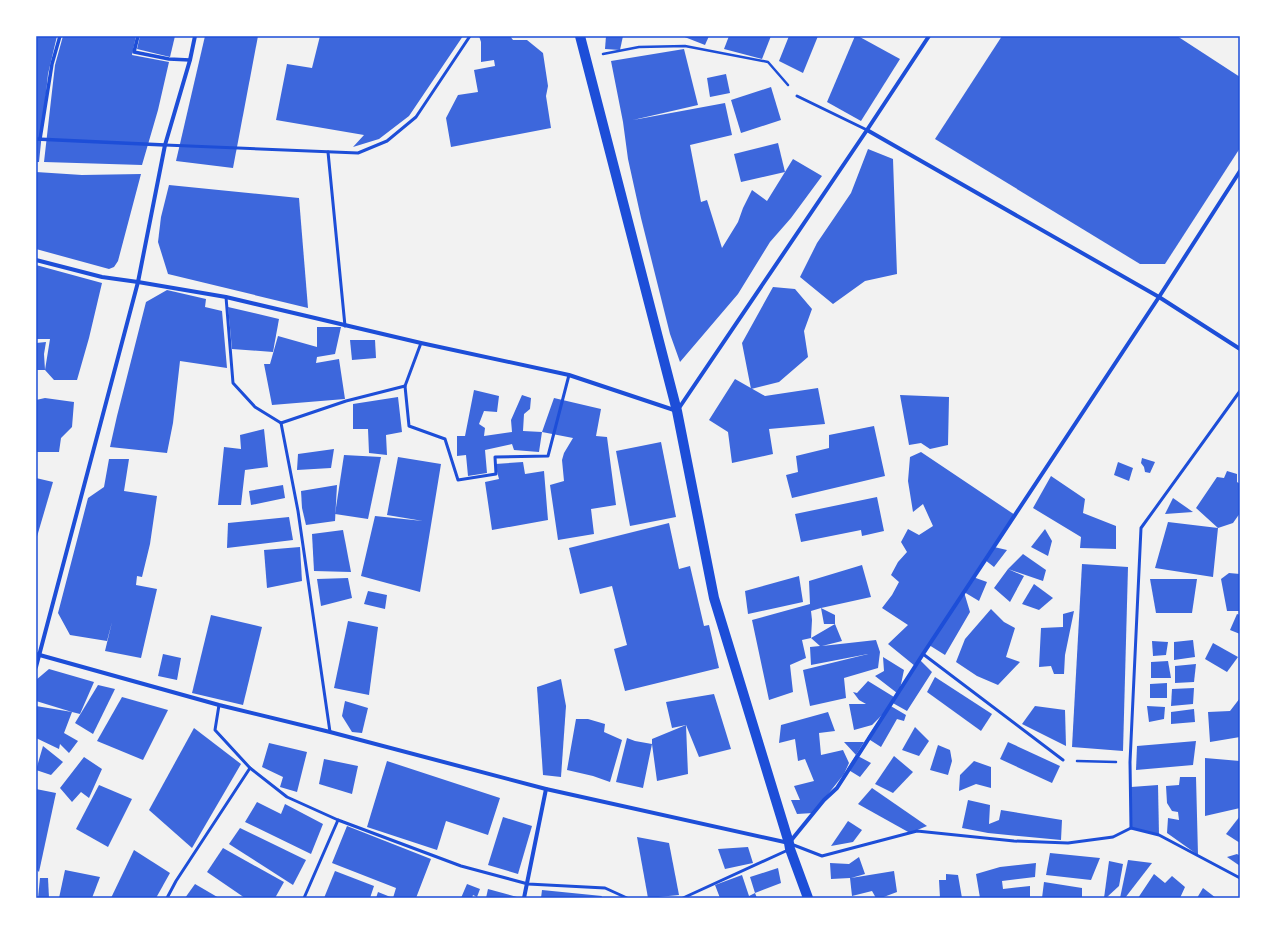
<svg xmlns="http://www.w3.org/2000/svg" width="1276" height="934" font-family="'Archivo Narrow',sans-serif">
	<rect width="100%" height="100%" fill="#f2f2f2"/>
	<g fill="#3d67dc">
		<polygon points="36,36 57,36 48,74 39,162 36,162"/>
		<polygon points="63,36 136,36 132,55 169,62 158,110 142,165 44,162 55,65"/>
		<polygon points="140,36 175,36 170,57 137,49"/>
		<polygon points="205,36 258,36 233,168 176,161"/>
		<polygon points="320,36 463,36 409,116 379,139 353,147 364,135 276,120 287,64 312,68"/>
		<polygon points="479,36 510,36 513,40 527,40 543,53 548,86 546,96 551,128 451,147 446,118 458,95 478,92 474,70 495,66 494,60 481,62 481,42"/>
		<polygon points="606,36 623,36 620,50 605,49"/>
		<polygon points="682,36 709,36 705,45"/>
		<polygon points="729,36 771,36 762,59 724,49"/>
		<polygon points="789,36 818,36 803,73 779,61"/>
		<polygon points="855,36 858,36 900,59 861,121 827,102"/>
		<polygon points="1002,36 1177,36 1240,77 1240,148 1165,264 1140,264 935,139"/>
		<polygon points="684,49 698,105 633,120 725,103 732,135 690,145 701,202 707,200 722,248 738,222 743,208 752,190 767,201 793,159 822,176 791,218 770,242 738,294 680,362 670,334 641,218 628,159 623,122 611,61"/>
		<polygon points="726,74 730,93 710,97 707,78"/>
		<polygon points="771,87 781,120 741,133 731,100"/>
		<polygon points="778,143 785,172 741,182 734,154"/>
		<polygon points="868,149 893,159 897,274 865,281 833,304 800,277 817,243 851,193"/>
		<polygon points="36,172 82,175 141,174 118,261 114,267 109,269 36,249"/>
		<polygon points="169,185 299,198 308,308 168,274 158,242 161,217"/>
		<polygon points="36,265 102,283 89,338 77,380 54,380 45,370 50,339 36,339"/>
		<polygon points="773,287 795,289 812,309 804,331 808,357 779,382 751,389 742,343"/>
		<polygon points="167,290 206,299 205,307 222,311 227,368 180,361 173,423 167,453 110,447 117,416 146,302"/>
		<polygon points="228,307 279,319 273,352 232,349"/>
		<polygon points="317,327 341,327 335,354 317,357 316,363 339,359 345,399 272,405 264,364 270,364 278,336 317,347"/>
		<polygon points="350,340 375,340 376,358 352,360"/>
		<polygon points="46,342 44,354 45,370 36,370 36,343"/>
		<polygon points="735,379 765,396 818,388 825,424 769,429 773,454 732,463 728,432 709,420"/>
		<polygon points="474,390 499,396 497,412 484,411 479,424 485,428 484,436 512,432 511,420 522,395 531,398 530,409 524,414 523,431 542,432 554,398 601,409 596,436 607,437 616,505 591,509 594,534 558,540 550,485 564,481 562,460 564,453 573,438 542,432 539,452 514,450 512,444 485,450 487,473 468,476 466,455 457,456 457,436 465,436"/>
		<polygon points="900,395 949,397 948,445 930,449 921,443 909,445"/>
		<polygon points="398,397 402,432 386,435 387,455 369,453 368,429 353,429 353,404"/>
		<polygon points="45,398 74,402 72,427 61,438 59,452 36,452 36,400"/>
		<polygon points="874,426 885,476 792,498 786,475 798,472 796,456 829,448 829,435"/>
		<polygon points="264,429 268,467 245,470 241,505 218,505 224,447 241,449 240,435"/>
		<polygon points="661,442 676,517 630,526 616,451"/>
		<polygon points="334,449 331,468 297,470 298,454"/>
		<polygon points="921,452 1015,515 994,547 1007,550 994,567 985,560 973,577 987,582 979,601 964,592 970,612 945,655 929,645 919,659 932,672 907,711 891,702 889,705 906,715 904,721 897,719 881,747 867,738 883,714 872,725 854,730 849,704 866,704 859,700 853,692 857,693 868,681 894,697 897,693 875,676 884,671 883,657 904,670 900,689 915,666 888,644 908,625 882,608 892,595 899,582 891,575 898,562 907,552 901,542 908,529 919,535 933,526 923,504 913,512 908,481 910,457"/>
		<polygon points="344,455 381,457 368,519 335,514"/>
		<polygon points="398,457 441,464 420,592 361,576 375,516 423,521 387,515"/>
		<polygon points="1142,458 1155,462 1150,473 1145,472 1144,467 1141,463"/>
		<polygon points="109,459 129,459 124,491 157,496 150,544 142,577 137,576 136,585 157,589 141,658 105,651 112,622 107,641 70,635 58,613 88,498 104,487"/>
		<polygon points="523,462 525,474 544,471 548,520 492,530 485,482 499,479 495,464"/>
		<polygon points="1118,462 1133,468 1129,481 1114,475"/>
		<polygon points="1227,471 1237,474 1237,482 1240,484 1240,513 1233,523 1218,528 1213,577 1155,568 1168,522 1218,528 1196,508 1217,477 1224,478"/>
		<polygon points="1051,476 1085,499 1083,513 1116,526 1116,549 1080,548 1081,537 1033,508"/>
		<polygon points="36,478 53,482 36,540"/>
		<polygon points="283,485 285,498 251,505 249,491"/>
		<polygon points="337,485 335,521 306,525 302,508 301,491"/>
		<polygon points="877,497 884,531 862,536 861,530 801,542 795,514"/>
		<polygon points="1173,498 1193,512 1165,514"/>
		<polygon points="289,517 293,540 227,548 228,523"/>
		<polygon points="669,523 679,569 690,566 704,626 709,625 719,668 625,691 614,649 627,645 612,586 580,594 569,548"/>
		<polygon points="1045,529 1052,541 1048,556 1031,547"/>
		<polygon points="343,530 351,572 314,571 312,534"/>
		<polygon points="300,547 302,581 267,588 264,550"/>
		<polygon points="1023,554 1046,570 1043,581 1008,569 1024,576 1010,602 994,588 1008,569"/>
		<polygon points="1082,564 1128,567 1123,751 1072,747"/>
		<polygon points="862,565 871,597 821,608 835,615 835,624 824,624 821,608 811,611 812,620 811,638 835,624 842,641 822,646 876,640 880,652 878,668 844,678 846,698 810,706 803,670 868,654 811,665 810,647 820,646 811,638 802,640 806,658 790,665 793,692 769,700 752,620 810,604 809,581"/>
		<polygon points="1229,573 1240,574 1240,611 1227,611 1221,579"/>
		<polygon points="799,576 803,602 748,614 745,591"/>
		<polygon points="348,578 352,598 321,606 317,579"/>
		<polygon points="1150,579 1197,579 1192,613 1156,613"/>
		<polygon points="1034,584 1053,598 1039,610 1022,604"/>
		<polygon points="368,591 387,595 385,609 364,604"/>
		<polygon points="991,609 1004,622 1015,628 1006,657 1020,662 998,685 977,676 956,662 965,639"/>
		<polygon points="1074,611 1065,655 1064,674 1054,674 1051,666 1039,667 1041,628 1063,627 1063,614"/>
		<polygon points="1237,614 1240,615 1240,634 1230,630"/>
		<polygon points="211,615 262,627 243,705 192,693"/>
		<polygon points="348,621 378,627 369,695 334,688"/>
		<polygon points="1193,640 1195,657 1174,660 1174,642"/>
		<polygon points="1152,641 1168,642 1166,655 1153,656"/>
		<polygon points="1213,643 1238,657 1227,672 1205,659"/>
		<polygon points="163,654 181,658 177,680 158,676"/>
		<polygon points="1168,661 1171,678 1151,678 1151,662"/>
		<polygon points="1196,664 1194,682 1175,683 1175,666"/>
		<polygon points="49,669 94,682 80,714 72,712 64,733 78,741 69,753 60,744 59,749 36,738 36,706 72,712 36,701 36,680"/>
		<polygon points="935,677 992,714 981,731 927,692"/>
		<polygon points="561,679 566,706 561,777 543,775 537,687"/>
		<polygon points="1167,683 1167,698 1150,698 1150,684"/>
		<polygon points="98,685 115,689 93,734 75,723"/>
		<polygon points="1194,688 1193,704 1171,706 1172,689"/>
		<polygon points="714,694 731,749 699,757 686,725 672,728 666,702"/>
		<polygon points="122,697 168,710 143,760 97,741"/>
		<polygon points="1240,698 1240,737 1210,742 1208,712 1230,711"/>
		<polygon points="345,701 368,708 362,733 352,732 342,716"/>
		<polygon points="1035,706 1065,710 1066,746 1022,724"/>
		<polygon points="1147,706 1165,707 1164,719 1149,722"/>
		<polygon points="1194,709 1195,722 1171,724 1171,712"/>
		<polygon points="828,712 835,731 819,733 821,755 843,750 849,763 844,774 813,813 797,814 791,800 800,800 794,786 814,781 805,759 798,761 795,739 779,743 781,725"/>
		<polygon points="576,719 588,719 605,724 604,732 622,740 610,782 593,776 567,770"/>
		<polygon points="686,725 688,774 657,781 652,744 643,788 616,782 627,738 635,741 652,744 652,739"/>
		<polygon points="915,727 929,741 919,756 902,750"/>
		<polygon points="194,728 241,764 192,848 149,810"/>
		<polygon points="1196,741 1193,765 1136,770 1137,746"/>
		<polygon points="844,742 864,742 856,755 871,763 860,777 847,769 856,755"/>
		<polygon points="1008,742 1060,766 1052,783 1000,759"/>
		<polygon points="269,743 307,752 297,792 280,787 283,777 262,767"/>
		<polygon points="938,745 950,750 952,761 948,775 930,770"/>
		<polygon points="43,746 63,762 51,775 36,770"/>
		<polygon points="894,756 913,772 893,793 875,784"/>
		<polygon points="84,757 102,769 89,798 81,792 72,802 60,788"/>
		<polygon points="1205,758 1240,761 1240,808 1205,816"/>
		<polygon points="324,759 358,766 352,794 319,784"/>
		<polygon points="387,761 500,798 488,835 446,821 437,850 367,827"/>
		<polygon points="974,761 991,767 991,788 976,784 959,791 960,775"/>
		<polygon points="1180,777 1196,777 1198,855 1167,833 1168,818 1179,820 1178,812 1172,811 1167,803 1166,786 1179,785"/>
		<polygon points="99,785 132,799 108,847 76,829"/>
		<polygon points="1158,785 1159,835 1131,828 1131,787"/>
		<polygon points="872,788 927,826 910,833 858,804"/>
		<polygon points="36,789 56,793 39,872 36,869"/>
		<polygon points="968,800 990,805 989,824 999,820 1001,810 1062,820 1061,840 988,833 962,828"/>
		<polygon points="257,802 281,814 285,804 323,824 311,854 245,822"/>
		<polygon points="1240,816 1240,843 1226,834"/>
		<polygon points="503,817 532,826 518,874 488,865"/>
		<polygon points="848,821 862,830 853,842 831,846"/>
		<polygon points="347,826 431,859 416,898 376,898 378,892 393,898 396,888 332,863"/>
		<polygon points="240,828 306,860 293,885 229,844"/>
		<polygon points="637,837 669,843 679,895 648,898"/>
		<polygon points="748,847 753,863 725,869 718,849"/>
		<polygon points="223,848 284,882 275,898 245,898 207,872"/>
		<polygon points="134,850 170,873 156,898 111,898"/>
		<polygon points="1050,853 1100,858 1091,880 1046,875"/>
		<polygon points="1237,854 1240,856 1240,866 1227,857"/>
		<polygon points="859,857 865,874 851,878 894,871 897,892 881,898 876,898 872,891 852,896 850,878 831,879 830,863 849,864"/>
		<polygon points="1128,860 1152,863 1125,898 1120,898"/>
		<polygon points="1109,861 1123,864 1119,886 1106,898 1104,898"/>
		<polygon points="1036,863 1035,877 1002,881 1003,889 1030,886 1030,898 980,898 976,874 1000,867"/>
		<polygon points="778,868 781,883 755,893 750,877"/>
		<polygon points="65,870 100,877 92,898 59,898"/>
		<polygon points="335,871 374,886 370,898 324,898"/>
		<polygon points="946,874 958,875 962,898 940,898 939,880 946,880"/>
		<polygon points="1154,874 1165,883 1172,876 1185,887 1180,898 1138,898"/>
		<polygon points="742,875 749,896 755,893 757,898 720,898 715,885"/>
		<polygon points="40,878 48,878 49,898 38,898"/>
		<polygon points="1044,882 1082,888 1082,898 1042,898"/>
		<polygon points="195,884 219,898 185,898"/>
		<polygon points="467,884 480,889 477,897 473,895 472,898 461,898"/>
		<polygon points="1203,888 1216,898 1197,898"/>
		<polygon points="488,889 517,897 516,898 486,898"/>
		<polygon points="542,890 602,896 601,898 541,898"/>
	</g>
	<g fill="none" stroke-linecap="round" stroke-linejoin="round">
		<g stroke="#1d4ed8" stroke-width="2.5">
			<polyline points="603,54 639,47 685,46 768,62 788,85"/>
			<polyline points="1077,761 1116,762"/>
		</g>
		<g stroke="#1d4ed8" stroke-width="3">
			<polyline points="797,96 867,130"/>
			<polyline points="165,145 358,153 387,141 416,117 470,36"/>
			<polyline points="328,152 345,326"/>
			<polyline points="226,297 233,383 255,407 281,423 346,401 405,386"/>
			<polyline points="421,343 405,386 409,426 445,439 458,480 496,474 495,457 548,456 569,375"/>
			<polyline points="281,423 298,511 330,732"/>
			<polyline points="923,654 1063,760"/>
			<polyline points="250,768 287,797 338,820"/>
			<polyline points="1131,828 1130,762 1141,528 1240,391"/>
			<polyline points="791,844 822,856 917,831 1014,841 1068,843 1113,837 1131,828 1159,835 1240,878"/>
			<polyline points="167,898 176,881 250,768 215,730 219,705"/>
			<polyline points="304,898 338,820 461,866 528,884 605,888 627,898"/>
			<polyline points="683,898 788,850"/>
		</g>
		<g stroke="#1d4ed8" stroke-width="3.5">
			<polyline points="138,36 134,52 169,59 190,60"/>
			<polyline points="36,139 165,145"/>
			<polyline points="40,139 52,64 60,36"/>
		</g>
		<g stroke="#1d4ed8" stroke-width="4">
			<polyline points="867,130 1159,297 1240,349"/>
			<polyline points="36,260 102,277 138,282 226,297 421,343 569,375 677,411 867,130 929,36"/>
			<polyline points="36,654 219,705 330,732 546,789 789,843 824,800 837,788 923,654 1159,297 1240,171"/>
			<polyline points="36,667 138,282 165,145 190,60 195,36"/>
			<polyline points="524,898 546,789"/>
		</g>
		<polyline stroke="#1d4ed8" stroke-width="10" points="580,36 677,411 714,598 789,843 790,849 808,898"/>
	</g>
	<rect width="1276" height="934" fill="none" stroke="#ffffff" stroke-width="74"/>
	<rect x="37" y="37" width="1202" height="860" fill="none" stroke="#1d4ed8" stroke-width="1.5"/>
</svg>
